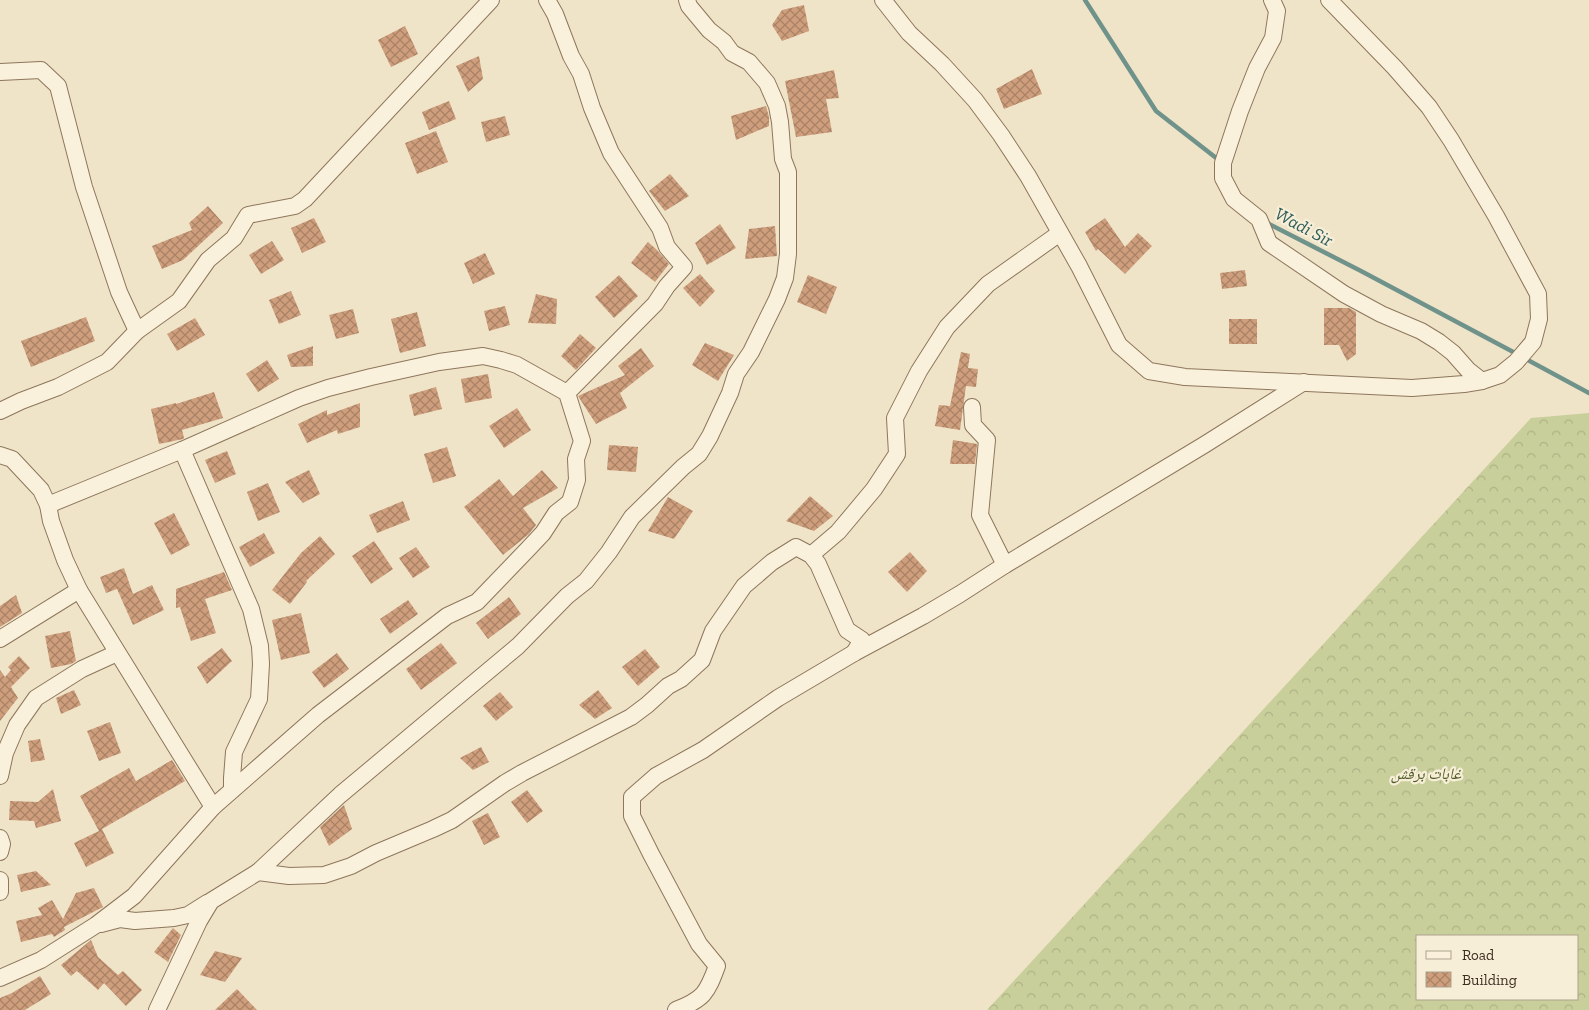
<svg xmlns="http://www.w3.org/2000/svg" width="1589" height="1010" font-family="'Zilla Slab','Noto Naskh Arabic',serif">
	<defs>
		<pattern id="forest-crowns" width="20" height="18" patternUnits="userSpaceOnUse" patternTransform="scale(1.25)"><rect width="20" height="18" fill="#c9cf9b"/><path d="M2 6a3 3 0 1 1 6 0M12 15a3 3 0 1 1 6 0" fill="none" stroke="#aeb285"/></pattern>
		<pattern id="building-cross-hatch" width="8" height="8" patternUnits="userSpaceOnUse" patternTransform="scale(1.25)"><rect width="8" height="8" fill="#cf9f7d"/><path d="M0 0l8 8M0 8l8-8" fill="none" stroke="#a98266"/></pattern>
	</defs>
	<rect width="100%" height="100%" fill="#f0e4c8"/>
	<path fill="url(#forest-crowns)" fill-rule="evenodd" d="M1589,413V1010H987L1531,418ZM1418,936H1578V999H1418Z"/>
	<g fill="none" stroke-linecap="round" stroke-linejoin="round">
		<g stroke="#6f938a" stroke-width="4.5">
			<polyline points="1085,0 1156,111 1220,161"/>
			<polyline points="1265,222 1361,271 1517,354"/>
			<polyline points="1524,358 1589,393"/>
		</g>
	</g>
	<g fill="url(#building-cross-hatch)">
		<polygon points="804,5 809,31 782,41 772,25 782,10"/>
		<polygon points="405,26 418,54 391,67 378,40"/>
		<polygon points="479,56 483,79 468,92 456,66"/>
		<polygon points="1032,69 1042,94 1004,109 996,89"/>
		<polygon points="834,70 839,98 826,99 832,132 796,137 785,81"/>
		<polygon points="449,101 456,119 429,130 422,112"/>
		<polygon points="766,106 769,117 769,126 736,140 731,116"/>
		<polygon points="505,116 510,135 486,142 481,122"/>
		<polygon points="436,131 448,162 417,174 405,143"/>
		<polygon points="670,174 689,196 665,211 649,191"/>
		<polygon points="208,206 223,223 183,260 162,269 152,246 192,230 189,223"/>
		<polygon points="314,218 326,242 302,253 291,228"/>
		<polygon points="1105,218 1125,247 1138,233 1152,246 1125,274 1098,249 1096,251 1085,232"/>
		<polygon points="720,224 736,248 707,265 695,243"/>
		<polygon points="775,226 777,256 745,259 749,229"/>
		<polygon points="272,241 284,260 261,274 249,255"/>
		<polygon points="648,242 657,250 669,264 655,282 631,263"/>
		<polygon points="485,253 495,274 473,284 464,263"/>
		<polygon points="1245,270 1247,286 1222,289 1220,273"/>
		<polygon points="700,274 715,291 700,307 683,288"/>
		<polygon points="619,275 638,296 614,318 595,297"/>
		<polygon points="808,275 837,287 826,314 797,302"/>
		<polygon points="291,291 301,315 279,324 269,300"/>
		<polygon points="536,294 557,299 556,324 528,323"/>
		<polygon points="505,306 510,325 489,331 484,311"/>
		<polygon points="1324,308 1349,308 1356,312 1356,354 1347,361 1339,345 1324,345"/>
		<polygon points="353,309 359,333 336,339 329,315"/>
		<polygon points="417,312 426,346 400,353 391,319"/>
		<polygon points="86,317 95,341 31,367 21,341"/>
		<polygon points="195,318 205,335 177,351 167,334"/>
		<rect x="1229" y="319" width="28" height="25"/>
		<polygon points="580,334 596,348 576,370 561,356"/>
		<polygon points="705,343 734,355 718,381 692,365"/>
		<polygon points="313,346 313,366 291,367 287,355"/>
		<polygon points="641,348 654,366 620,393 627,408 596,424 578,396 625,375 618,366"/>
		<polygon points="961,352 970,354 968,368 978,369 976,387 966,386 960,430 935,426 939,405 950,406"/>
		<polygon points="267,360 279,379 258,392 246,374"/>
		<polygon points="488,374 492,398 465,403 461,379"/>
		<polygon points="436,387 442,409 414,416 409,395"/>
		<polygon points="214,392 223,418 182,430 184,438 183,439 159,444 151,409 176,403 176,404"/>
		<polygon points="360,403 360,427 338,434 337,430 307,443 298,424 327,410 327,415"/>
		<polygon points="517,408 531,430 504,448 489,426"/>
		<polygon points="953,440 977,444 975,464 950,464"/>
		<polygon points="609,445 638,447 636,472 607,470"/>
		<polygon points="447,447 456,476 433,483 424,454"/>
		<polygon points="227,451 236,474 215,483 205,460"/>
		<polygon points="309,470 320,494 303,503 285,482"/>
		<polygon points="542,470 558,488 523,508 536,525 529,534 503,555 464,507 499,479 513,496"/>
		<polygon points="268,483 280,512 258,521 247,492"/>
		<polygon points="810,496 833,516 814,531 786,521"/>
		<polygon points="668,497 693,511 674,539 648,531"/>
		<polygon points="403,501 410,520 377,533 369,515"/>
		<polygon points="174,513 190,545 171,555 154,523"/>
		<polygon points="264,533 275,553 250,567 239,547"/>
		<polygon points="320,536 335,554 306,581 307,582 290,604 272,590 301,553"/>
		<polygon points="374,541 393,569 371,584 352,556"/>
		<polygon points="416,547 430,567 413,578 399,558"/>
		<polygon points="910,552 927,571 907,592 888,572"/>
		<polygon points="124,568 133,594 152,585 164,610 133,625 117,589 106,593 100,577"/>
		<polygon points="224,572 232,590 205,599 216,633 191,641 180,607 176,608 176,589"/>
		<polygon points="16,595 22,613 0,627 0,606"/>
		<polygon points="509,597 521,614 488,639 476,623"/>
		<polygon points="408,600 418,614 390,634 380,619"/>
		<polygon points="301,613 310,653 281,660 272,620"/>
		<polygon points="70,631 76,661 71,664 51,668 45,636"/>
		<polygon points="441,643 457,663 421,690 406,669"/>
		<polygon points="222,648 232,661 207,684 197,667"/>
		<polygon points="645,649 660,667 638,686 622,667"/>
		<polygon points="337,653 349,669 324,688 312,672"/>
		<polygon points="19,656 30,668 11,687 18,698 0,721 0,670 5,677 11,670 8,667"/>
		<polygon points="74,690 81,705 61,714 56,698"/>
		<polygon points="598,690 612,708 595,719 579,705"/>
		<polygon points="500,692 513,707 496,721 483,706"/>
		<polygon points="110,722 121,753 99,761 87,731"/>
		<polygon points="40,739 45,760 31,762 28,741"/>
		<polygon points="481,747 489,762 473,770 460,758"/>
		<polygon points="172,760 185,781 102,829 114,853 86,867 74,843 99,831 80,796 129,768 136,781"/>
		<polygon points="53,789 61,821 36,828 34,821 9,820 10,801 38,802"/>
		<polygon points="527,790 543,811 527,823 511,802"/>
		<polygon points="344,805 352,829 329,846 320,827"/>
		<polygon points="488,813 500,837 484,845 472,821"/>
		<polygon points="36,871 51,885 21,892 17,875"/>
		<polygon points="94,888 103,907 64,927 65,930 54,937 52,934 21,942 16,921 42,915 38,908 52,900 63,919 76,893"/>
		<polygon points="173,928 181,935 168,962 154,952"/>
		<polygon points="91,940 98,957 118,975 123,971 142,990 126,1006 104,983 98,990 77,971 71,976 61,965"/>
		<polygon points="215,951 242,958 225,982 200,975"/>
		<polygon points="40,976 51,994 25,1010 0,1010 0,998 12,993"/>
		<polygon points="237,989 257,1010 215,1010"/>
	</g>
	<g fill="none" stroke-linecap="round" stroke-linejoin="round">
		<defs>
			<g id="minor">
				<polyline points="547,0 555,14 571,56 581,74 592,108 611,153 660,228 667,247 684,267 667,286 655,304 567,393"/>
				<polyline points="883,0 909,33 942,64 975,100 1001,135 1028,176 1079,266 1119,345 1149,371 1185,377 1412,388 1464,384 1482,381 1500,375 1516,362 1533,342 1539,319 1538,294 1496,216 1451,140 1429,107 1395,68 1329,0"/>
				<polyline points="1272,0 1277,11 1273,38 1257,68 1240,111 1223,163 1223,178 1234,199 1259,219 1269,243 1344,294 1381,314 1421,331 1439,342 1453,353 1468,370 1482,381"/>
				<polyline points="0,72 41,70 58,86 84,187 119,292 137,331"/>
				<polyline points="972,407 973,425 987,440 980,515 1005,565"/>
				<polyline points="0,411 21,401 58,387 107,362 137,331 179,301 208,260 234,238 248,215 295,206 305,199 491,0"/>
				<polyline points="182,450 251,609 260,646 261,664 259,699 234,752 232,778 232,790"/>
				<polyline points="0,455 12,459 41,490 48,505 51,521 65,560 79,590 213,807"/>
				<polyline points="811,555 838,532 874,489 897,454 895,418 919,371 947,327 988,284 1060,233"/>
				<polyline points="0,639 79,590"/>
				<polyline points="0,776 5,753 17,725 36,698 82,669 117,653"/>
				<polyline points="0,838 2,844 0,852"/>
				<polyline points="258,872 340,795 518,646 567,596 586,581 609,552 632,517 683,467 699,454 710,436 730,393 736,374 751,352 777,299 785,278 788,254 788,172 783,159 780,122 777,106 767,83 749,62 732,53 724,42 709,30 689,6 687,0"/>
				<polyline points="0,880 0,892"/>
				<polyline points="101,924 120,919 135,921 174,918 188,915 207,903"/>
				<polyline points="0,978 41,960 96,925 134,896 213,807 318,715 447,616 477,602 528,549 543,533 556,513 570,502 577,480 576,459 582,441 567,393 517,365 501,360 483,356 439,362 371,377 328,388 299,398 182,450 48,505"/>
				<polyline points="157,1010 199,921 211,901 258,872 289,876 324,875 351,866 376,853 433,829 452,820 505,783 522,773 631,717 647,705 668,686 681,679 702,660 713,631 744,586 772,562 796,547 811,555 818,564 847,630 862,640 854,653"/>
				<path d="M676,1010C704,999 707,993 717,966L699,944L651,854L632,816V797L656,776L703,750L778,698L854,653L923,616L960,594L1005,565L1204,445L1304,382"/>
			</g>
		</defs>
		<use href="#minor" stroke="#8d765c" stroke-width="18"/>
		<use href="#minor" stroke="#faf1dc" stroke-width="16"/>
	</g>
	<g text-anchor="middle" stroke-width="4.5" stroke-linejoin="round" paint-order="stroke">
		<g font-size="16" font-style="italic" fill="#4d5a26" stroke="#f7eed8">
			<text x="1426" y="779">غابات برقش</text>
		</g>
		<g font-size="18" font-style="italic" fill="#2f5d5a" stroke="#f7eed8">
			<text transform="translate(1304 227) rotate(28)" y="6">Wadi Sir</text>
		</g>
	</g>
	<rect x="1416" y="935" width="162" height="65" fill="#f7eed8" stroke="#ada18e"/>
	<rect x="1426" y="951" width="25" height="8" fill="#faf1dc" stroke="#ada18e"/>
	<text x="1462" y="960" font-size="15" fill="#3d2e20">Road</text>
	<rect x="1426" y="972" width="25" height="15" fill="url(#building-cross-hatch)" stroke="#ada18e"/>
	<text x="1462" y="985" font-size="15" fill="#3d2e20">Building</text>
</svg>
